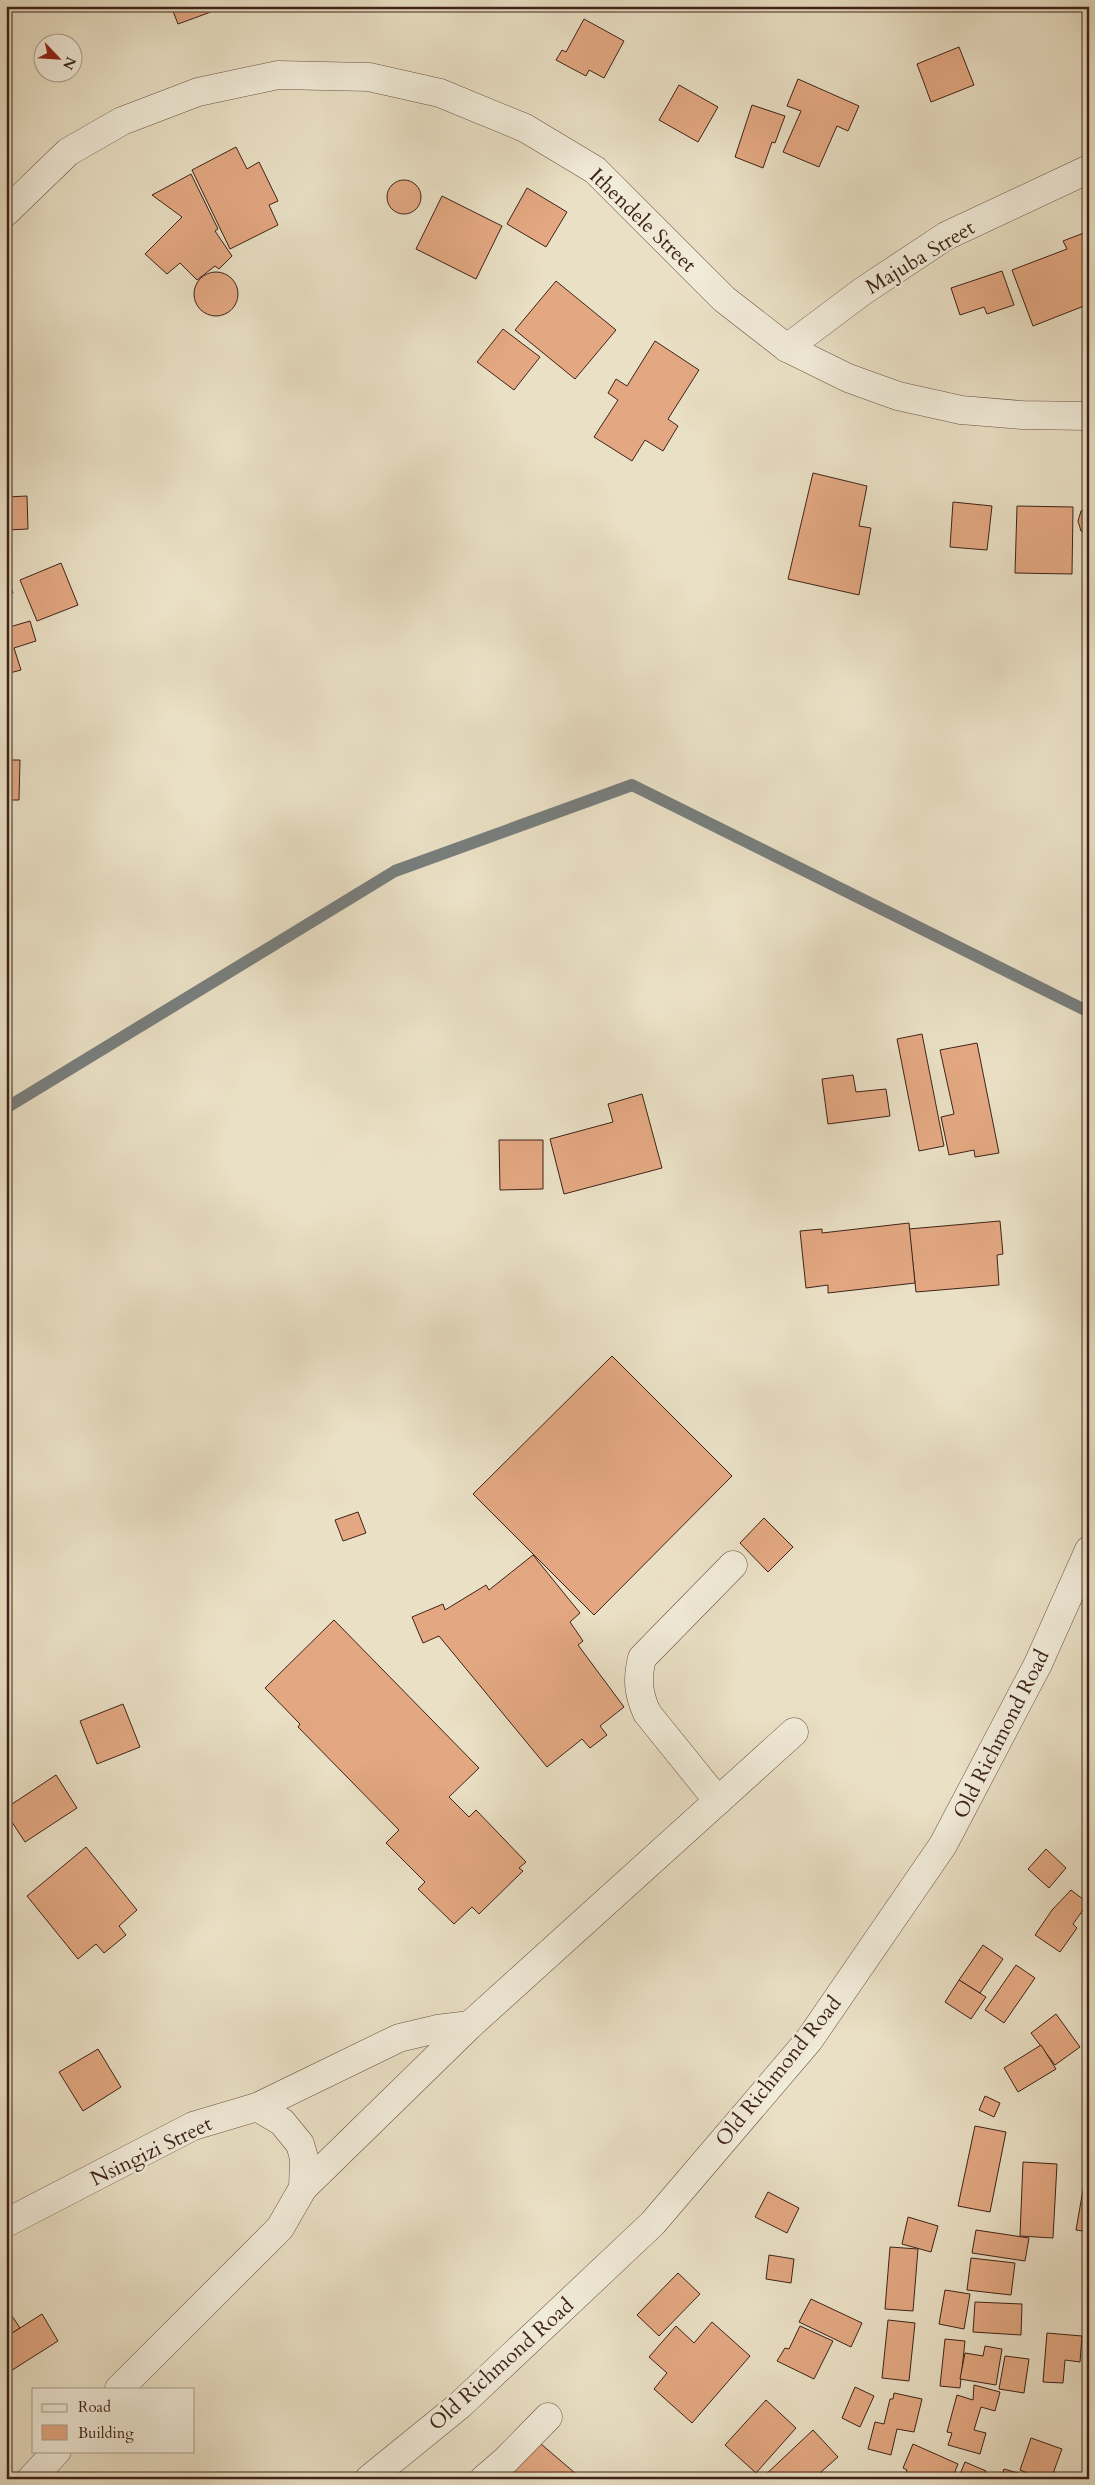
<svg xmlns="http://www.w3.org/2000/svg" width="1095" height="2485" font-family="Cardo,serif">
	<rect width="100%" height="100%" fill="#eae0c5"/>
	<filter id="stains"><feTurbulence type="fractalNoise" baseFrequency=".004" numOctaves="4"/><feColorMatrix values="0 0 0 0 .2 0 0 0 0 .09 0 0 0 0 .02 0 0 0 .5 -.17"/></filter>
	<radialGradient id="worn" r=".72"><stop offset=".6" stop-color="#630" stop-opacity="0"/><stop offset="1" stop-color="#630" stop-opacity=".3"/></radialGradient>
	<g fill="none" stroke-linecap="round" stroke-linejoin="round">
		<polyline stroke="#787e7d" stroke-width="12" points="6,1108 395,871 632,785 1089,1012"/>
	</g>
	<g fill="#e3a882" stroke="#3e2319">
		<polygon points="171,6 218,6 219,9 178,24"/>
		<polygon points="584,19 624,41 604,78 589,70 586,76 556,60 562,50 566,52"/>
		<polygon points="959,47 974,85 931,102 917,64"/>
		<polygon points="798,79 859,106 848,131 837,126 819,167 783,152 801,111 787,106"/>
		<polygon points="679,85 718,107 698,142 659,120"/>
		<polygon points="752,105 785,116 775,143 772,142 763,168 735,157"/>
		<polygon points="236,147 247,169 259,162 278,201 269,205 278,225 230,249 192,170"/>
		<polygon points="191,174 218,229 215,231 232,256 219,269 215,266 197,280 180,263 167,274 145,254 182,217 152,195"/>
		<circle cx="404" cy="197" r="17"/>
		<polygon points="527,188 567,212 546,247 507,224"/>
		<polygon points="442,196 502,226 476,279 416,249"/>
		<polygon points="1089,231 1089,304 1033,326 1012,270 1067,249 1063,241"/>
		<polygon points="1002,271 1014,305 987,314 984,307 960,315 951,288"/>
		<circle cx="216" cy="294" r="22"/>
		<polygon points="556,281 616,330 575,379 515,330"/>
		<polygon points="503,329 540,357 514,390 477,362"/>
		<polygon points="655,341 699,370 668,419 678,426 663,451 645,440 632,461 594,437 618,400 608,393 616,379 627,386"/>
		<polygon points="813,473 867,486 859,526 871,528 859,595 788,579"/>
		<polygon points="27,496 28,529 6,530 6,497"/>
		<polygon points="953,502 992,506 987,550 950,547"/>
		<polygon points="1017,506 1073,507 1072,574 1015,573"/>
		<polygon points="1089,506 1089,536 1081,531 1078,521 1081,511"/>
		<polygon points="61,563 78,605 37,621 20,580"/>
		<polygon points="6,571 13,593 6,595"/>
		<polygon points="30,621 36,641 14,648 21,670 6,674 6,628"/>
		<polygon points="6,760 20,760 19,800 6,800"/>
		<polygon points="922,1034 944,1146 919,1151 897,1039"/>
		<polygon points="977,1043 999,1153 975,1157 974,1150 949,1155 941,1117 954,1114 940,1050"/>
		<polygon points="853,1075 856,1092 886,1089 890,1116 828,1124 822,1079"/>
		<polygon points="642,1094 662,1168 564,1194 550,1139 613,1122 608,1104"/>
		<polygon points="499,1140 543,1140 543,1189 500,1190"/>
		<polygon points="1000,1221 1003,1254 997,1255 999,1285 916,1292 909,1229"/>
		<polygon points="909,1223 915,1283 828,1293 828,1285 806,1288 800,1231 822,1229 822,1233"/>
		<polygon points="612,1356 732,1476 594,1615 473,1494"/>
		<polygon points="358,1512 366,1533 343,1541 335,1520"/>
		<polygon points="764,1518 793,1547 768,1572 740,1543"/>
		<polygon points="533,1555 580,1613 570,1622 583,1641 578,1645 624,1707 600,1726 607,1735 590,1748 582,1739 547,1767 439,1636 423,1643 412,1617 443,1604 445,1610 486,1585 489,1590"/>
		<polygon points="334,1620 479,1768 449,1797 469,1817 476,1810 526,1862 519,1868 523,1871 479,1914 472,1907 454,1924 418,1889 425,1882 386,1843 399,1830 298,1727 300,1724 265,1688"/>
		<polygon points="123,1704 140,1747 97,1764 80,1721"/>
		<polygon points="56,1775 77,1808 25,1842 6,1813 6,1808"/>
		<polygon points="86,1847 137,1910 119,1926 126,1935 104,1953 96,1944 78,1959 27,1896"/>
		<polygon points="1046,1849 1066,1868 1049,1888 1028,1869"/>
		<polygon points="1071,1890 1088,1903 1073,1924 1077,1928 1060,1952 1035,1935 1052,1910"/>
		<polygon points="983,1945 1003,1959 980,1993 959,1980"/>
		<polygon points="1016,1965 1035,1978 1004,2023 985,2010"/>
		<polygon points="959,1980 986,1997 971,2019 945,2002"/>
		<polygon points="1056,2014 1080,2047 1055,2065 1031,2033"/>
		<polygon points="1041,2045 1056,2069 1018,2092 1004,2068"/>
		<polygon points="98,2049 121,2087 83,2111 59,2072"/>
		<polygon points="985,2096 1000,2103 994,2117 979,2110"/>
		<polygon points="975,2126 1006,2132 990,2212 958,2206"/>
		<polygon points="1089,2155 1089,2232 1076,2230"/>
		<polygon points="1023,2162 1057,2164 1053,2238 1020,2236"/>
		<polygon points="768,2192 799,2208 787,2233 755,2217"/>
		<polygon points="908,2217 938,2226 931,2252 902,2244"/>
		<polygon points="976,2230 1029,2238 1025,2261 972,2253"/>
		<polygon points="890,2247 918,2249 913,2311 885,2309"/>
		<polygon points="769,2255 794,2259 791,2283 766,2279"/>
		<polygon points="971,2258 1015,2263 1011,2295 967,2290"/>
		<polygon points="678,2273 700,2294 659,2336 637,2315"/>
		<polygon points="945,2290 970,2294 964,2329 939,2324"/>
		<polygon points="811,2299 862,2323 851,2347 799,2322"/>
		<polygon points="975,2302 1022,2304 1021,2335 973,2332"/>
		<polygon points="6,2307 20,2328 6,2337"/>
		<polygon points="42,2314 58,2341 6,2374 6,2337"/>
		<polygon points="888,2320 915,2323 909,2381 882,2378"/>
		<polygon points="712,2322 750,2356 692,2423 654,2389 667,2373 649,2357 676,2326 694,2343"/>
		<polygon points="800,2326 833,2341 814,2379 777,2361 785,2348 789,2349"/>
		<polygon points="1047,2333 1082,2336 1080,2362 1065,2360 1063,2383 1043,2382"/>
		<polygon points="945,2339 965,2341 960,2388 940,2386"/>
		<polygon points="985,2346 1002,2349 996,2385 960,2379 965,2353 983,2356"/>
		<polygon points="1005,2356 1029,2359 1024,2393 999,2389"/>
		<polygon points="974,2385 1000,2392 995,2411 981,2407 974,2430 986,2433 980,2454 948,2445 952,2433 947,2432 957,2395 973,2400"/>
		<polygon points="855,2387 874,2396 860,2427 842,2418"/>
		<polygon points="894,2393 922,2399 914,2432 897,2429 891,2455 868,2449 875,2422 884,2424 890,2399 893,2399"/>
		<polygon points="766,2400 796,2428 756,2473 725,2445"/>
		<polygon points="813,2430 838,2457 821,2472 828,2479 761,2479"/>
		<polygon points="534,2438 582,2479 500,2479"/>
		<polygon points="1031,2438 1062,2449 1051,2479 1042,2479 1020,2470"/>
		<polygon points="913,2444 958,2464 952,2479 904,2479 907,2470 903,2468"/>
		<polygon points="965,2462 986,2471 983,2479 958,2479"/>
		<polygon points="1004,2469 1039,2479 1001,2479"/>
	</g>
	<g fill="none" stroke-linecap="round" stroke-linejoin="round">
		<defs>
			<g id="minor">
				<polyline points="6,212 68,152 122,121 198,92 278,75 369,77 440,93 525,128 595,170 724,299 787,348 848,378 898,396 961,410 1022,415 1089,416"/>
				<polyline points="787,348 863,291 946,236 1089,169"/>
				<path d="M718,1801L647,1713C638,1693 637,1679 642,1658L733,1565"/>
				<polyline points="257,2107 399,2038 437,2029 470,2025"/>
				<polyline points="303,2188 470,2025 794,1732"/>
				<polyline points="6,2223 193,2126 257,2107 282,2122 300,2144 304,2158 303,2188 280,2228 119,2389"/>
				<polyline points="31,2479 57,2451"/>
				<polyline points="369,2479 460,2405 653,2223 809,2040 943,1845 1038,1664 1089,1550"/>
				<polyline points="484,2479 506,2460 548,2417"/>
			</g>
		</defs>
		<use href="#minor" stroke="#695244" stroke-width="29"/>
		<use href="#minor" stroke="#f1ebd9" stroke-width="28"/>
	</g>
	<g text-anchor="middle" stroke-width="5" stroke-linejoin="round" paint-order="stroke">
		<g font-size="21" fill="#3e2319" stroke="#f1ebd9">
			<text transform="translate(643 220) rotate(44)" y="7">Ithendele Street</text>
			<text transform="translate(920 257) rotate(-31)" y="7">Majuba Street</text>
			<text transform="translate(1001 1734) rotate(-63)" y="7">Old Richmond Road</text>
			<text transform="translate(778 2071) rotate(-51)" y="7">Old Richmond Road</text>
			<text transform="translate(151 2151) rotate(-26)" y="7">Nsingizi Street</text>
			<text transform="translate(501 2364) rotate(-42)" y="7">Old Richmond Road</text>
		</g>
	</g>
	<rect width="1095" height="2485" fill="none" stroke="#eae0c5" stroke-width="25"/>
	<rect x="8" y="8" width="1080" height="2470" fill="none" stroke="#3e2319" stroke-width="2.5"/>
	<rect x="12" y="12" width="1070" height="2460" fill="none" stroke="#3e2319"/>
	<rect x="32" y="2388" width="162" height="65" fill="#f1ebd9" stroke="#a99b8c"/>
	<rect x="42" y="2404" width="25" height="8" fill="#f1ebd9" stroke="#a99b8c"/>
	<text x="78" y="2412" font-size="15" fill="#3e2319">Road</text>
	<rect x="42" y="2425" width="25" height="15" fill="#e3a882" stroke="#a99b8c"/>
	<text x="78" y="2438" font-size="15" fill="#3e2319">Building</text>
	<g transform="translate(58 58) rotate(115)"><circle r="24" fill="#f1ebd9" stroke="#a99b8c"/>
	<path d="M0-4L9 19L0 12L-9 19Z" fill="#8f2418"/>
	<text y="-8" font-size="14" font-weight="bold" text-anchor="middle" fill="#3e2319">N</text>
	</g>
	<rect width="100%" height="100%" filter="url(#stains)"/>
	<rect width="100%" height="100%" fill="url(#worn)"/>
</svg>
